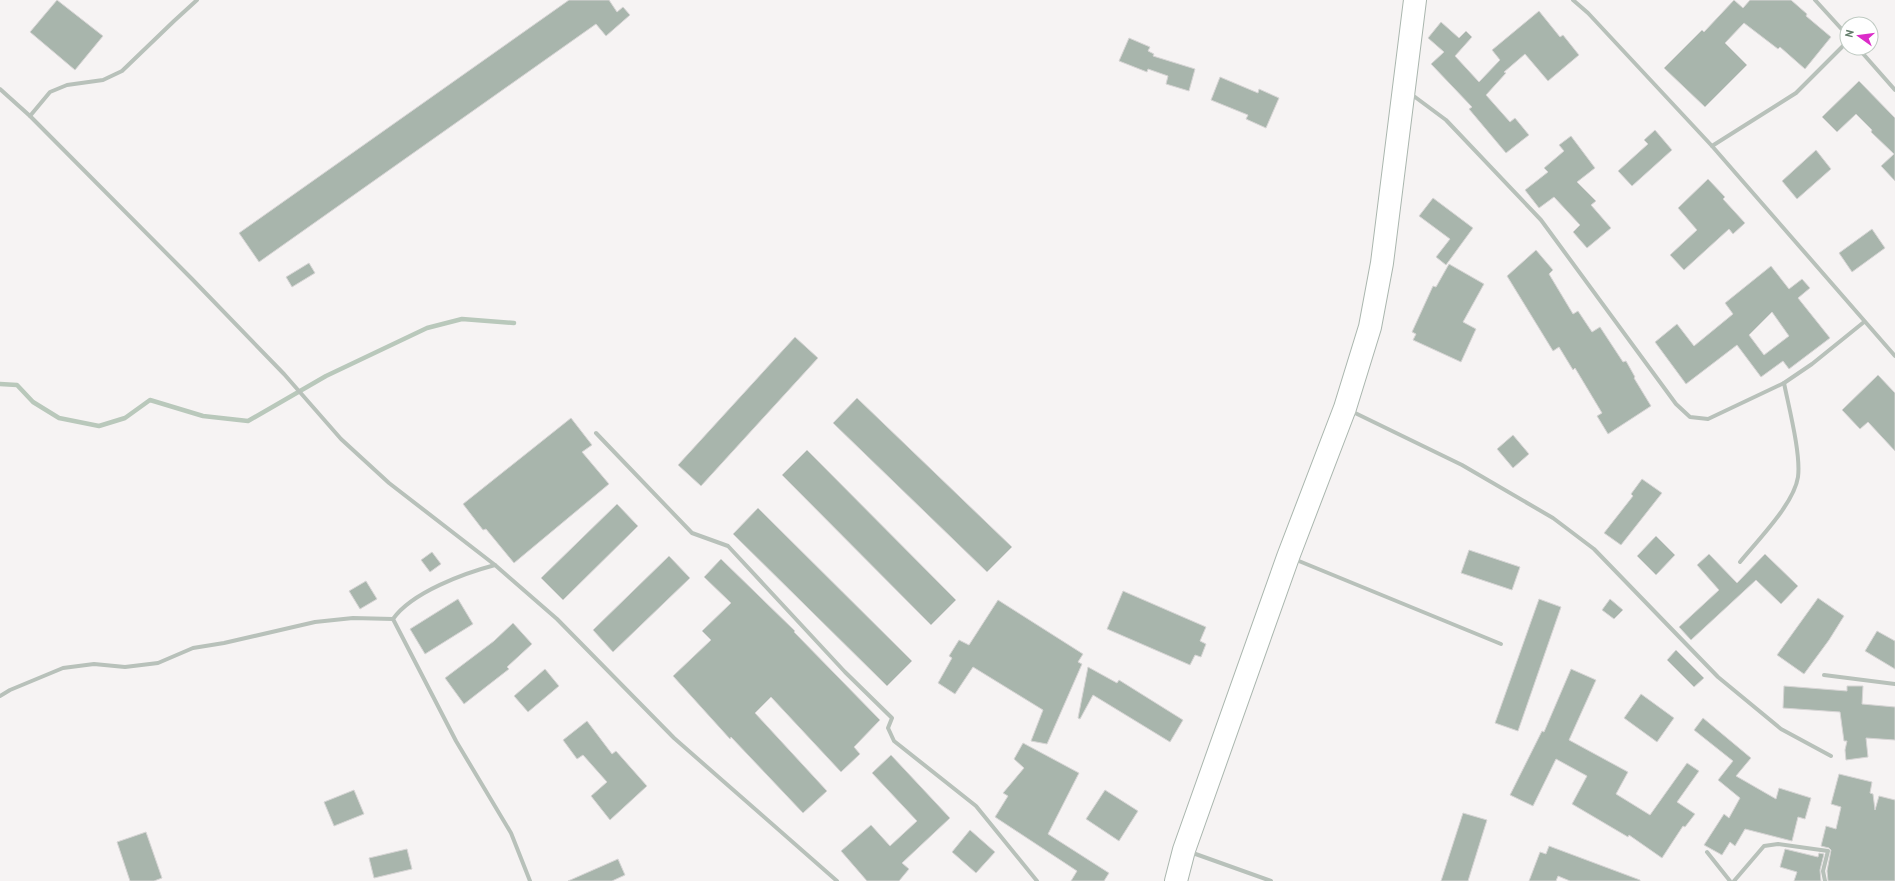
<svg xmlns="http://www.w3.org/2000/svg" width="1895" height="881" font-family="'PT Sans',sans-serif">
	<rect width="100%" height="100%" fill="#f6f3f3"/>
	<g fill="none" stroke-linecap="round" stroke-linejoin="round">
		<polyline stroke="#b9c8bb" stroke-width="4.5" points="0,384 17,385 33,402 59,418 99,426 125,418 150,400 203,416 248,421 326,376 427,328 462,319 514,323"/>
	</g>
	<g fill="#a8b5ac" stroke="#d7d5d5" fill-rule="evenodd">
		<polygon points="57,0 103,36 75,70 30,32"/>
		<polygon points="569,0 609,0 617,12 623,7 630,15 606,36 596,24 259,262 239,233"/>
		<polygon points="1734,0 1743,8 1750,0 1791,0 1807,14 1806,16 1831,37 1805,69 1780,47 1778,49 1744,23 1725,43 1747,65 1705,107 1664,68 1702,30 1704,32"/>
		<polygon points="1539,11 1560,37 1563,35 1579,55 1548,81 1525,54 1504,72 1506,73 1486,95 1510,122 1515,118 1529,135 1506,153 1469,109 1472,107 1431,64 1444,52 1428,38 1441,22 1459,38 1466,31 1472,37 1455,56 1479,82 1500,60 1492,50"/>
		<polygon points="1129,38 1150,47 1148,51 1154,54 1153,56 1195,69 1189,91 1166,84 1168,76 1148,69 1147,72 1119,61"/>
		<polygon points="1220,77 1258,93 1259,89 1279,98 1266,128 1246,119 1248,115 1211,100"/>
		<polygon points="1859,81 1895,118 1895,181 1881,166 1894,154 1871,132 1872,130 1856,114 1837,132 1822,117"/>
		<polygon points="1655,130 1672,150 1632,186 1618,171 1648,144 1644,140"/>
		<polygon points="1571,136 1595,168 1577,182 1596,201 1591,205 1611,228 1587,248 1573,232 1580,225 1554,197 1539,208 1525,190 1548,172 1544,168 1564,151 1559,145"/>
		<polygon points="1816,150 1831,169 1797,199 1782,181"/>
		<polygon points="1708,179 1725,197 1723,199 1745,223 1733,234 1729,229 1684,270 1670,255 1697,230 1678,208"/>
		<polygon points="1433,198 1473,228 1446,265 1436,257 1450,239 1419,216"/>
		<polygon points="1872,229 1885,248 1852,272 1839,253"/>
		<polygon points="1536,250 1553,270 1549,274 1573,314 1578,311 1592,332 1600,327 1623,362 1626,361 1635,377 1634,378 1651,406 1608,434 1597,416 1602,413 1575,368 1573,370 1559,347 1553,351 1507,276"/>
		<polygon points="309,263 315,273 292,287 286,277"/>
		<polygon points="1449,264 1484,284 1463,322 1476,329 1461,362 1413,340 1416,334 1412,332 1433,286 1436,287"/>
		<path d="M1771,266L1789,289L1802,279L1810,288L1798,298L1830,338L1789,369L1783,361L1761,377L1737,345L1686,384L1655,342L1677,324L1694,346L1733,314L1725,303ZM1772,312L1789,336L1764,355L1749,335Z"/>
		<polygon points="795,337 818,358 701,486 678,465"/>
		<polygon points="1878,375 1895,393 1895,451 1868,422 1860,429 1842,410"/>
		<polygon points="857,398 1012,547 987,572 833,423"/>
		<polygon points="571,418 592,445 582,452 609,484 514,563 486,529 483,530 463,504"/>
		<polygon points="1513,435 1529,454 1513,468 1497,449"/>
		<polygon points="807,450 956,600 931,625 782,475"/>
		<polygon points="1642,479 1662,493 1621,545 1604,533 1633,496 1631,494"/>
		<polygon points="617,504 638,526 563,600 541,578"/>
		<polygon points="758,508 912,661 887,686 733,534"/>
		<polygon points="1656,536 1675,555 1656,575 1637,556"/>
		<polygon points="1469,550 1520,567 1512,590 1461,573"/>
		<polygon points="432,552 441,564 430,572 421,560"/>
		<polygon points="1709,554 1737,583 1765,554 1798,586 1781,604 1756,580 1691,640 1679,627 1719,590 1697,565"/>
		<polygon points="669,556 690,578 613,652 593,630"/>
		<polygon points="721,559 795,631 794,632 880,720 854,747 860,754 841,772 771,697 755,713 827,791 803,813 731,737 730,739 673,676 711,640 702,631 731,603 704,577"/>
		<polygon points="366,581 377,599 360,609 349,591"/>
		<polygon points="1123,591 1206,627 1200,641 1206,644 1201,657 1195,655 1190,665 1107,629"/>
		<polygon points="1818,598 1844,616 1829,640 1804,674 1777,655"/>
		<polygon points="458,599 473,624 425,654 410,629"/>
		<polygon points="1539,599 1561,607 1518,731 1495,723"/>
		<polygon points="1610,599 1623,610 1614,619 1602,610"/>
		<polygon points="998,600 1083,654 1078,662 1082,664 1047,744 1031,741 1043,710 973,667 955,694 938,683 952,658 949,656 959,640 969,645"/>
		<polygon points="513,623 532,644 507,667 509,669 464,704 445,678 494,641"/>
		<polygon points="1877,631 1895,641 1895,669 1865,651"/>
		<polygon points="1676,650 1704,678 1694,687 1667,660"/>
		<polygon points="1088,667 1117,683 1119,680 1183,720 1170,742 1093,695 1080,719 1078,718"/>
		<polygon points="545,669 559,686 528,712 514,696"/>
		<polygon points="1571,669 1596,680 1569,740 1628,772 1616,794 1650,815 1687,763 1699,771 1677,802 1695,814 1685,827 1683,826 1662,858 1629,835 1628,837 1572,804 1587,776 1556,759 1533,806 1510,795 1542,731 1544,732"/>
		<polygon points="1784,686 1847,691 1847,686 1863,686 1862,704 1895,707 1895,740 1866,738 1868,757 1846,760 1845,750 1847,741 1844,741 1840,712 1783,708"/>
		<polygon points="1641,694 1674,718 1657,742 1624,718"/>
		<polygon points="1703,718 1751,758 1736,776 1776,799 1779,788 1811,798 1805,819 1798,817 1792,841 1745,829 1735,846 1730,842 1722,855 1704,845 1724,814 1729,818 1740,798 1718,780 1733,761 1694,730"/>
		<polygon points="587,721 612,754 616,751 647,786 610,820 591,796 607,782 583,755 577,759 563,740"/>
		<polygon points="1023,743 1079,773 1048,834 1109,873 1104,881 1071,881 1077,871 995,817 1008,796 1003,793 1024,768 1014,759"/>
		<polygon points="891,755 950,818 902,863 909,869 899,881 867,881 841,851 871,825 890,846 917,821 872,773"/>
		<polygon points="1839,774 1872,782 1870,793 1873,794 1875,810 1879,796 1895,800 1895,881 1828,881 1827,871 1831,850 1829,848 1821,846 1826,826 1836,829 1841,807 1831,804"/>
		<polygon points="354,790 364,814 334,826 324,802"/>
		<polygon points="1105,790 1138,811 1119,841 1086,819"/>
		<polygon points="1463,813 1487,820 1468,881 1441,881"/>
		<polygon points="970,830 995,852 976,873 952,852"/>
		<polygon points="146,832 162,878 154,881 130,881 117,842"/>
		<polygon points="1549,846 1640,880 1640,881 1570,881 1558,876 1556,881 1529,881 1540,852 1546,854"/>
		<polygon points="407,849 412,869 374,878 369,858"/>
		<polygon points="1785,849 1818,857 1819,853 1824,854 1820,870 1821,881 1794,881 1797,872 1780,867"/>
		<polygon points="618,859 625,875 612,881 568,881"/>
	</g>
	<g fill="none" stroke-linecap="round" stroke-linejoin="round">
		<defs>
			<polyline id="secondary" points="1176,881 1184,850 1288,557 1345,408 1370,327 1382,263 1415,0"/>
		</defs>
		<use href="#secondary" stroke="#aab6ae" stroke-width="24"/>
		<g stroke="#b8c1ba" stroke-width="4">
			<polyline points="1573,0 1588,13 1712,146 1895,356"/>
			<polyline points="1815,0 1847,35"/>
			<polyline points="1858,48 1895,90"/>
			<polyline points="0,89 30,116 192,279 284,374 341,439 389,483 495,565 557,619 674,738 837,881"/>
			<polyline points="1411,94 1446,120 1541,220 1676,404 1690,417 1708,419 1784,383 1812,364 1864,322"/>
			<polyline points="30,116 50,92 67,85 103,80 122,71 174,21 197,0"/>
			<polyline points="1712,146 1796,93 1847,42"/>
			<polyline points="1351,411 1462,465 1553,518 1594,549 1718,677 1781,729 1831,756"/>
			<polyline points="596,433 692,533 728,546 845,672 892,718 888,728 894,741 976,806 1037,881"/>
			<polyline points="1294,559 1501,644"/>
			<path d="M1740,562C1757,541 1794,504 1798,477C1801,454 1789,408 1784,383"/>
			<path d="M495,565C465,573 412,592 393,619L456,741L511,833L530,881"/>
			<polyline points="1824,675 1895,684"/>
			<polyline points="0,696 10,690 63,668 94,664 125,667 158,663 193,648 224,643 315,622 353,618 393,619"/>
			<polyline points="1190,852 1271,881"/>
			<polyline points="1707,852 1730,881"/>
			<polyline points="1734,881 1764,846 1778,844 1828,851 1823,871 1825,881"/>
		</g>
		<use href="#secondary" stroke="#fff" stroke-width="22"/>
	</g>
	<g transform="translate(1859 36) rotate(284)"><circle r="19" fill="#ffffff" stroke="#c0cbc3"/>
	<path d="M0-3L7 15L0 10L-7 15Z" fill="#dc2cc9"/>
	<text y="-6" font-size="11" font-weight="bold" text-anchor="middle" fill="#627c6a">N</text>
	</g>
</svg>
